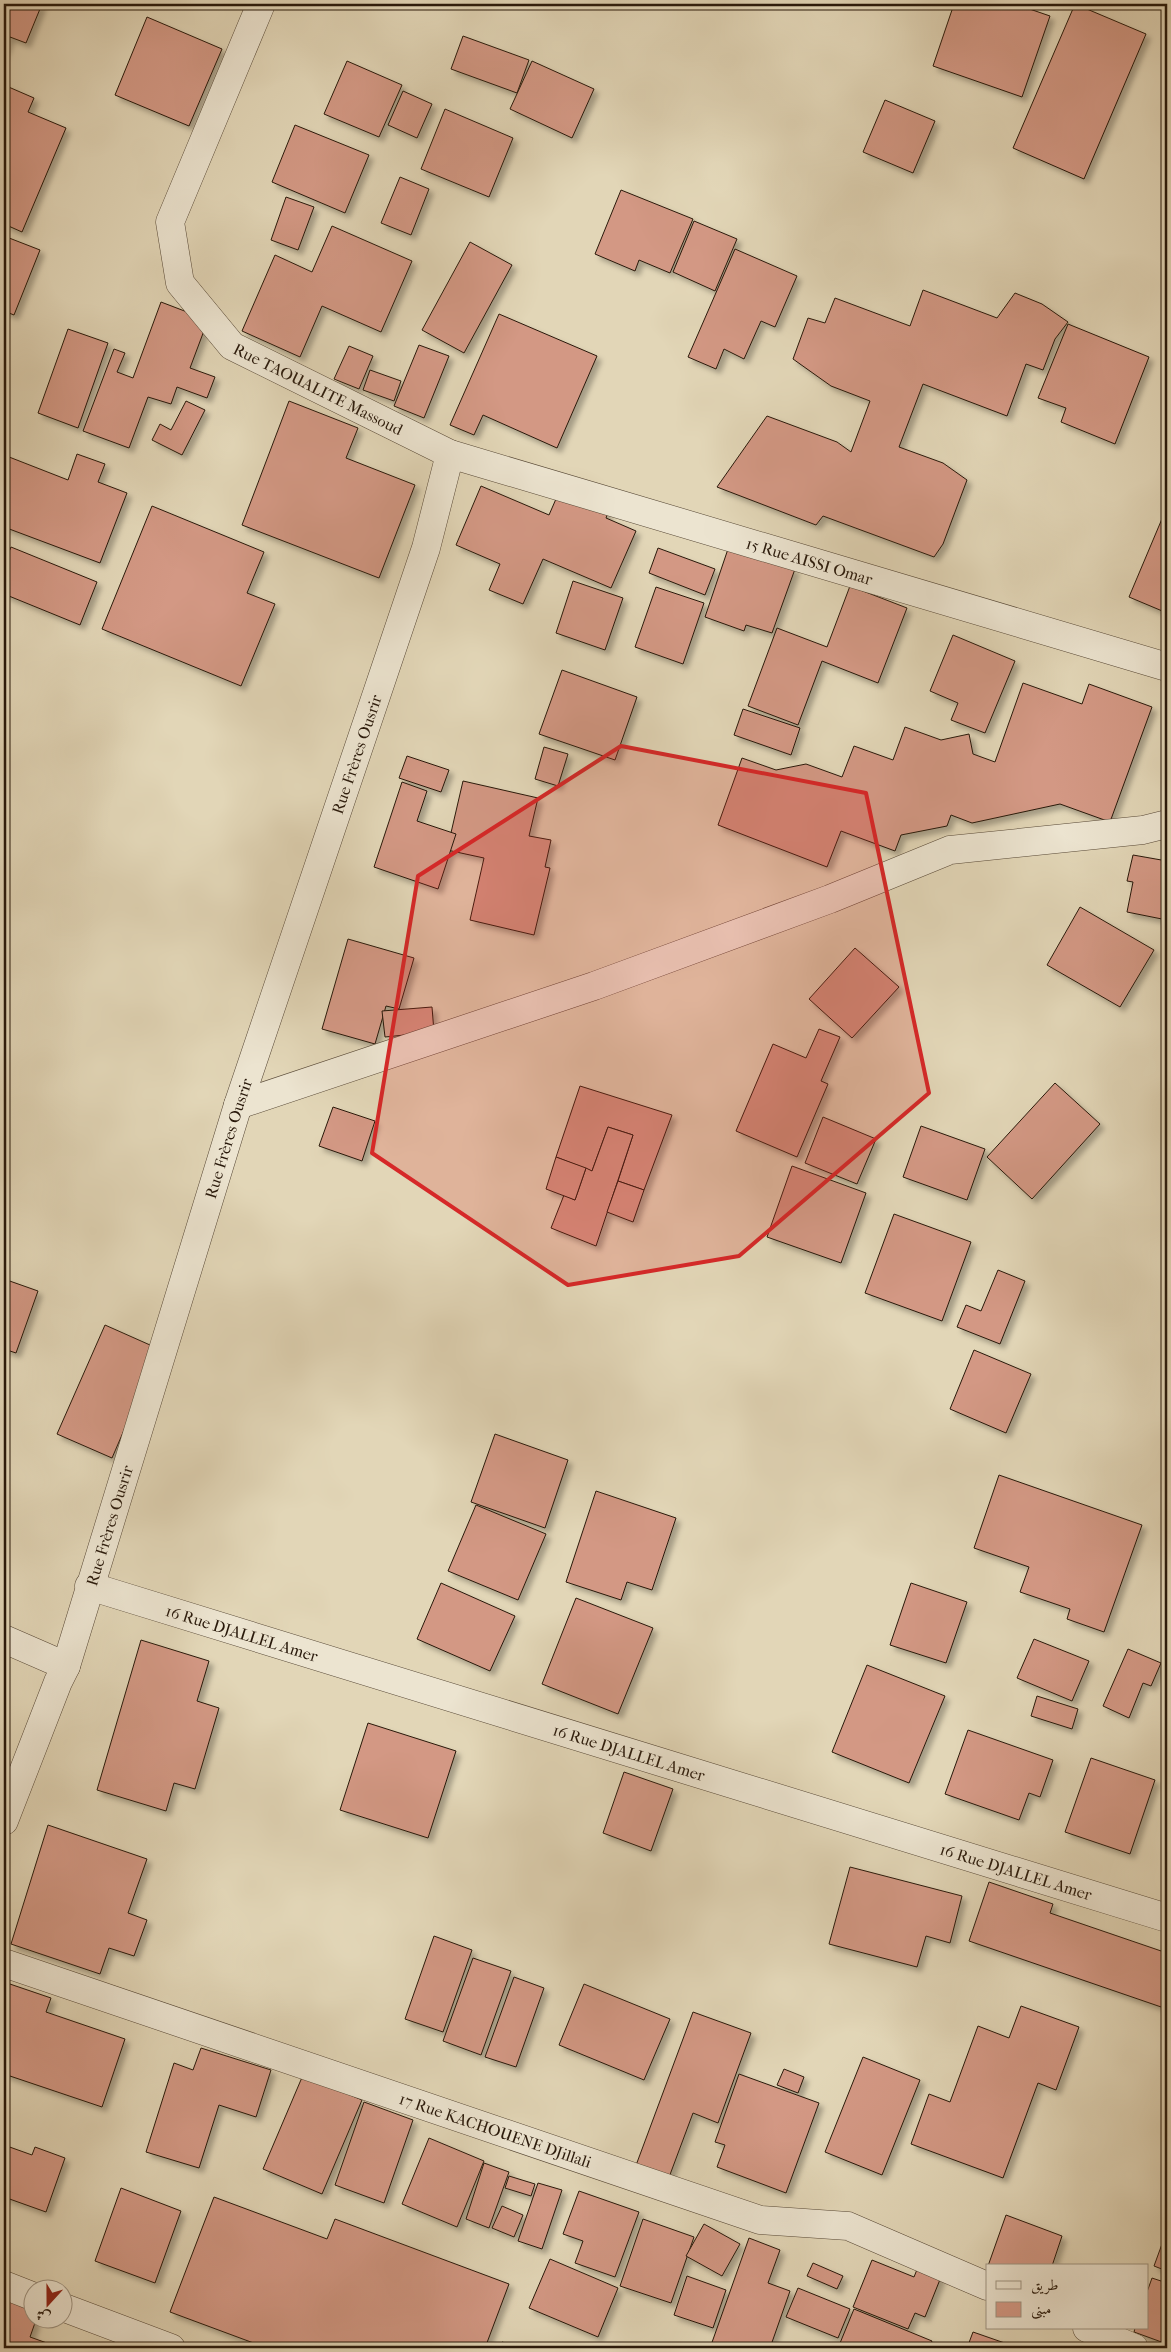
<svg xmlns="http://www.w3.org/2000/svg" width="1171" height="2352" font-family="'IM FELL French Canon',Amiri,serif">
	<defs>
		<filter id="shadow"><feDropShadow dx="4.5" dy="4.5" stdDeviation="2.5" flood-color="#0004"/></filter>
	</defs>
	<rect width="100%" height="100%" fill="#e2d6b7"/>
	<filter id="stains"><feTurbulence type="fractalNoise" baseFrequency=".004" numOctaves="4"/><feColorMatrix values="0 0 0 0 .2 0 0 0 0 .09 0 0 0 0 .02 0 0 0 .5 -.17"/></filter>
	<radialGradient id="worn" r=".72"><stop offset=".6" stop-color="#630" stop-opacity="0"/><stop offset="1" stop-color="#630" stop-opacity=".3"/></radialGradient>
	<g fill="#d39884" stroke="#29190b" filter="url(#shadow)">
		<polygon points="4,4 42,4 26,43 10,37 4,53"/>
		<polygon points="954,4 1015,4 1050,16 1022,97 933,66"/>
		<polygon points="1075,4 1146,34 1084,179 1013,148"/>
		<polygon points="147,17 222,49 189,126 115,95"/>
		<polygon points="463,36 529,60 517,93 451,69"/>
		<polygon points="347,61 402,85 379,137 324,114"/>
		<polygon points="532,61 594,89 572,138 510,109"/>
		<polygon points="4,85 34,98 28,112 66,128 22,232 4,224"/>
		<polygon points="403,91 432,104 417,138 388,125"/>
		<polygon points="885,100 935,121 913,173 863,152"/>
		<polygon points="445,109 513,138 489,197 421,169"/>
		<polygon points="295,125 369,155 345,213 272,182"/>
		<polygon points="400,177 429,189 411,235 381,223"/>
		<polygon points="621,190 693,219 670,273 639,260 635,271 595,254"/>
		<polygon points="286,197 314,207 298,250 271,240"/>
		<polygon points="694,221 737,239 715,291 673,272"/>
		<polygon points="332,226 412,261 381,332 322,306 300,357 242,331 275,255 312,272"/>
		<polygon points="4,236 40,250 14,315 4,311"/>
		<polygon points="470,242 512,265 464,353 422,330"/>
		<polygon points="735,249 797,276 775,327 761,321 744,359 724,349 716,369 688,357"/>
		<polygon points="923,290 997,318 1015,293 1042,304 1068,322 1055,339 1043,370 1026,364 1007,416 923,384 899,447 943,463 967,480 943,544 934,557 823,516 816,525 717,487 767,416 837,442 851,452 870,401 831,386 793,359 808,318 825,323 835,298 910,326"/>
		<polygon points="161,302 208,320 190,368 215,377 207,398 177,387 171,404 148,397 129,448 83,431 114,349 125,353 117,372 133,378"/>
		<polygon points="499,314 597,356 557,448 483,415 474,435 450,425"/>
		<polygon points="1068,324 1149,357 1115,444 1061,422 1066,408 1038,398"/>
		<polygon points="68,329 108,343 78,428 38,413"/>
		<polygon points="419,345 449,356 424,418 394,406"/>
		<polygon points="349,346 373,356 359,389 334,379"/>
		<polygon points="370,370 401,381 394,401 363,390"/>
		<polygon points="186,401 205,410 182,455 152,440 160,424 171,430"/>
		<polygon points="289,401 358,428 346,458 415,485 379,578 242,525"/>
		<polygon points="77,454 105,464 98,482 127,493 100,563 4,527 4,455 68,480"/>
		<polygon points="481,486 549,515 559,492 608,513 606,518 636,531 611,588 543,559 523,604 489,590 500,564 456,545"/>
		<polygon points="152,506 264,552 247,593 275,604 241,686 102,629"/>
		<polygon points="1164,514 1167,515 1167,613 1129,597"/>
		<polygon points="729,546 795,569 772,633 746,625 744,631 705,617"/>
		<polygon points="11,547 97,582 80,625 4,594 4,564"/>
		<polygon points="658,548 715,569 705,595 649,573"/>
		<polygon points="573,581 623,598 605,650 556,633"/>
		<polygon points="850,586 907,608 878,683 822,661 798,725 748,706 777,628 827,647"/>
		<polygon points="656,587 704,603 683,664 635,647"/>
		<polygon points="953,635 1015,661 985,733 951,720 958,703 930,691"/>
		<polygon points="562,670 637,697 615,760 539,734"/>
		<polygon points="1023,683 1082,704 1089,684 1152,707 1110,822 1060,804 972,823 951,815 947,826 901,835 895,851 841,831 827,867 718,825 742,758 776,770 806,764 842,777 854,746 893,760 905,727 941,740 969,734 973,754 995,762"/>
		<polygon points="743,709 800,728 791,755 734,735"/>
		<polygon points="544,747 568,754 558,786 535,779"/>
		<polygon points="407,756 449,770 441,792 399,778"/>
		<polygon points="463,781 538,798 529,836 551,840 545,867 550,868 534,935 470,920 484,858 447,850"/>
		<polygon points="402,782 427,791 417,821 456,834 438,889 374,867"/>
		<polygon points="1133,855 1167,861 1167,920 1127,912 1133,882 1127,881"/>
		<polygon points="1080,907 1154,950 1120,1007 1047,965"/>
		<polygon points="348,939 414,958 399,1009 386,1006 375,1044 322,1029"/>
		<polygon points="855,948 899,987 852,1038 809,999"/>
		<polygon points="432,1007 434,1032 385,1037 382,1011"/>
		<polygon points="819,1029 840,1037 821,1081 828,1084 797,1157 736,1131 773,1044 806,1058"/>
		<polygon points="1055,1083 1100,1124 1032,1199 987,1157"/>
		<polygon points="580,1086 672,1115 644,1190 618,1181 633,1135 608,1127 592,1171 556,1157"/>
		<polygon points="333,1107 375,1121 362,1161 319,1146"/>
		<polygon points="823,1117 876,1139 857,1184 805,1163"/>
		<polygon points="921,1126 985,1149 967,1200 903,1177"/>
		<polygon points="608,1127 633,1135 596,1246 551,1228 564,1195 575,1200 586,1168 592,1171"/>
		<polygon points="556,1157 586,1168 575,1200 546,1189"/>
		<polygon points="792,1166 866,1193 841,1263 767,1237"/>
		<polygon points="618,1181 644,1190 633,1222 607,1212"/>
		<polygon points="894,1214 971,1242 942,1321 865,1293"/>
		<polygon points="998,1270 1025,1281 1000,1344 957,1327 966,1305 981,1311"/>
		<polygon points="4,1279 38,1291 16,1353 4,1349"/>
		<polygon points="105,1325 159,1349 112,1458 57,1434"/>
		<polygon points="974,1350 1031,1374 1006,1433 950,1409"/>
		<polygon points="495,1434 568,1460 545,1528 471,1502"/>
		<polygon points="999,1475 1142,1525 1104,1632 1067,1619 1070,1609 1020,1592 1029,1567 974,1548"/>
		<polygon points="596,1491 676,1518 652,1590 627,1582 621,1600 566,1582"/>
		<polygon points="476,1505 546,1534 518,1600 448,1571"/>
		<polygon points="441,1583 515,1616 490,1671 417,1639"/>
		<polygon points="911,1583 967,1602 946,1663 890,1645"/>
		<polygon points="576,1598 653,1628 618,1714 542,1684"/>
		<polygon points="1034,1639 1089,1661 1072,1701 1017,1678"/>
		<polygon points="141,1640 209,1661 197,1701 219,1708 195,1789 174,1783 166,1811 97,1790"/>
		<polygon points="1128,1649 1161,1663 1151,1686 1143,1683 1129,1718 1103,1706"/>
		<polygon points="867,1665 945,1696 909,1783 832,1752"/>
		<polygon points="1037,1696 1078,1709 1072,1729 1031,1716"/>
		<polygon points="368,1723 456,1751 428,1838 340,1810"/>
		<polygon points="968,1730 1053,1760 1040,1797 1029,1793 1019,1820 945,1794"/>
		<polygon points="1091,1758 1155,1780 1130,1854 1065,1832"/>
		<polygon points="624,1772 673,1789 651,1851 603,1833"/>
		<polygon points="48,1825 147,1859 128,1913 147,1920 134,1956 109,1948 100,1974 11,1944"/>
		<polygon points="850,1867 962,1896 950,1943 926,1936 917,1967 829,1944"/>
		<polygon points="989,1882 1053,1904 1050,1913 1167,1953 1167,2009 969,1941"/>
		<polygon points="434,1936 472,1950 443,2032 405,2019"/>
		<polygon points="473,1958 511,1971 481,2055 443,2041"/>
		<polygon points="514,1977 544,1988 516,2067 485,2057"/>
		<polygon points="4,1982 51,1998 46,2012 125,2039 102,2107 4,2074"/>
		<polygon points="584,1984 670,2019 644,2080 559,2045"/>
		<polygon points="1021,2006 1079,2027 1056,2090 1038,2083 1003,2178 911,2144 929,2094 950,2102 978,2026 1009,2038"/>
		<polygon points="693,2012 751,2033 718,2123 693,2113 668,2180 635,2168"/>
		<polygon points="201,2048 271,2070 256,2117 219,2105 199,2168 146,2152 174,2063 193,2070"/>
		<polygon points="863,2057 920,2080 882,2175 825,2152"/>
		<polygon points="784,2069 804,2077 798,2093 777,2085"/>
		<polygon points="739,2074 819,2103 786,2193 717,2167 725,2145 715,2142"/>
		<polygon points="303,2075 362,2100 322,2194 263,2169"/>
		<polygon points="364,2102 413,2120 384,2203 335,2185"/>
		<polygon points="429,2138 484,2161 457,2227 402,2204"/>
		<polygon points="4,2145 32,2155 35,2147 65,2158 46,2212 4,2197"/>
		<polygon points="484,2163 509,2172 489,2228 466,2219"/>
		<polygon points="509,2176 535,2184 531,2196 505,2188"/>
		<polygon points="538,2183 562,2190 542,2249 518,2241"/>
		<polygon points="121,2188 181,2211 155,2283 95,2261"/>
		<polygon points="579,2191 639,2212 615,2277 575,2263 583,2241 563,2234"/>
		<polygon points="214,2197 327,2239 335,2219 509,2284 485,2348 267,2348 170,2312"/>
		<polygon points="502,2206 523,2215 514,2237 492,2228"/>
		<polygon points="1006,2215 1062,2236 1052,2266 988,2266"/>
		<polygon points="643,2219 694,2237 671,2303 620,2286"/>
		<polygon points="704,2224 740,2244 722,2276 686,2256"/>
		<polygon points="749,2238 780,2250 768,2283 790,2291 770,2348 710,2348"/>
		<polygon points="1162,2244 1167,2246 1167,2271 1154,2266"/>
		<polygon points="550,2259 618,2288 598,2337 529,2308"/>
		<polygon points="872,2260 914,2277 920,2262 943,2272 925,2317 915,2313 908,2329 853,2307"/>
		<polygon points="813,2263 843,2276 837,2289 807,2276"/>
		<polygon points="687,2276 726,2290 713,2328 674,2315"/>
		<polygon points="1152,2278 1167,2283 1167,2344 1134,2332 1135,2328 1147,2328 1147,2292"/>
		<polygon points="798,2288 850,2309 838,2338 786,2317"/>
		<polygon points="4,2293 32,2304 32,2320 36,2320 30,2337 61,2348 4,2348"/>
		<polygon points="854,2309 932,2341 929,2348 838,2348"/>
		<polygon points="973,2332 1019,2348 967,2348"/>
		<polygon points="502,2342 523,2348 500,2348"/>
		<polygon points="564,2344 576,2348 562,2348"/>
	</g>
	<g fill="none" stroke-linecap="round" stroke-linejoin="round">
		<defs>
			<g id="street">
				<path id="s1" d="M261,4L170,222L180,283L232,346L450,454L1167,667"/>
				<polyline points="238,1105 594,986 830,899 950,850 1143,830 1167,824"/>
				<path id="s2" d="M89,1586L1167,1918"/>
				<polyline points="4,1639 66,1666"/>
				<path id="s3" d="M4,1821L58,1682L66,1666L238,1105L426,548L450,454"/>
				<path id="s4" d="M4,1963L760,2220L848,2226L987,2286"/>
				<polyline points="4,2285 32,2296"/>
				<polyline points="62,2307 171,2348"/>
				<polyline points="1087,2328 1134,2348"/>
			</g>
		</defs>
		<use href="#street" stroke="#574836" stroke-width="29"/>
		<use href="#street" stroke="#ece4d0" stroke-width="28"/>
	</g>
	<path fill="#d62828" fill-opacity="0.2" stroke="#d62828" stroke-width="4" stroke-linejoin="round" d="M621,746L866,793L929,1093L739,1256L568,1285L372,1153L418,876Z"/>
	<g text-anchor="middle" stroke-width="4" stroke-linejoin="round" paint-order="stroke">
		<g font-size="16" fill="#29190b" stroke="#ece4d0">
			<text dy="6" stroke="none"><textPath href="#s1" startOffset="476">Rue TAOUALITE Massoud</textPath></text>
			<text dy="6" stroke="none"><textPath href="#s1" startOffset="998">15 Rue AISSI Omar</textPath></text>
			<text dy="6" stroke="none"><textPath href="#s3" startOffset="1124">Rue Frères Ousrir</textPath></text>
			<text dy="6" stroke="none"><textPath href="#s3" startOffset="719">Rue Frères Ousrir</textPath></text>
			<text dy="6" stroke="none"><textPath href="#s3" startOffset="314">Rue Frères Ousrir</textPath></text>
			<text dy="6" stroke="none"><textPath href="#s2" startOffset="160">16 Rue DJALLEL Amer</textPath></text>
			<text dy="6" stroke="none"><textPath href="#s2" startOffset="565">16 Rue DJALLEL Amer</textPath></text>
			<text dy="6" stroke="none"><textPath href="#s2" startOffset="970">16 Rue DJALLEL Amer</textPath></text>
			<text dy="6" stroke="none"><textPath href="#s4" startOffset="519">17 Rue KACHOUENE DJillali</textPath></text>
		</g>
	</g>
	<rect width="1171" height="2352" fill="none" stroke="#e2d6b7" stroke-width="20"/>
	<rect x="5" y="5" width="1161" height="2342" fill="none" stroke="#29190b" stroke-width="2.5"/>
	<rect x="10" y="10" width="1151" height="2332" fill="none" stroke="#29190b"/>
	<rect x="986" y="2264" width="162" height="65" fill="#ece4d0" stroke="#9e9381"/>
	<rect x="996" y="2281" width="25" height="8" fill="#ece4d0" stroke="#9e9381"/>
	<text x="1031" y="2290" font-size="15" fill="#29190b">طريق</text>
	<rect x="996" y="2302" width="25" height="15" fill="#d39884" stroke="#9e9381"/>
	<text x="1031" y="2314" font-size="15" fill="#29190b">مبنى</text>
	<g transform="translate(48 2304) rotate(201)"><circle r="24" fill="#ece4d0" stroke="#9e9381"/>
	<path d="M0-4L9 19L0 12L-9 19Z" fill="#8f2418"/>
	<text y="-8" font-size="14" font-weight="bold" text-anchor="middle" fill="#29190b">ش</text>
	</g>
	<rect width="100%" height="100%" filter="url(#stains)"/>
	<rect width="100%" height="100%" fill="url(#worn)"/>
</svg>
